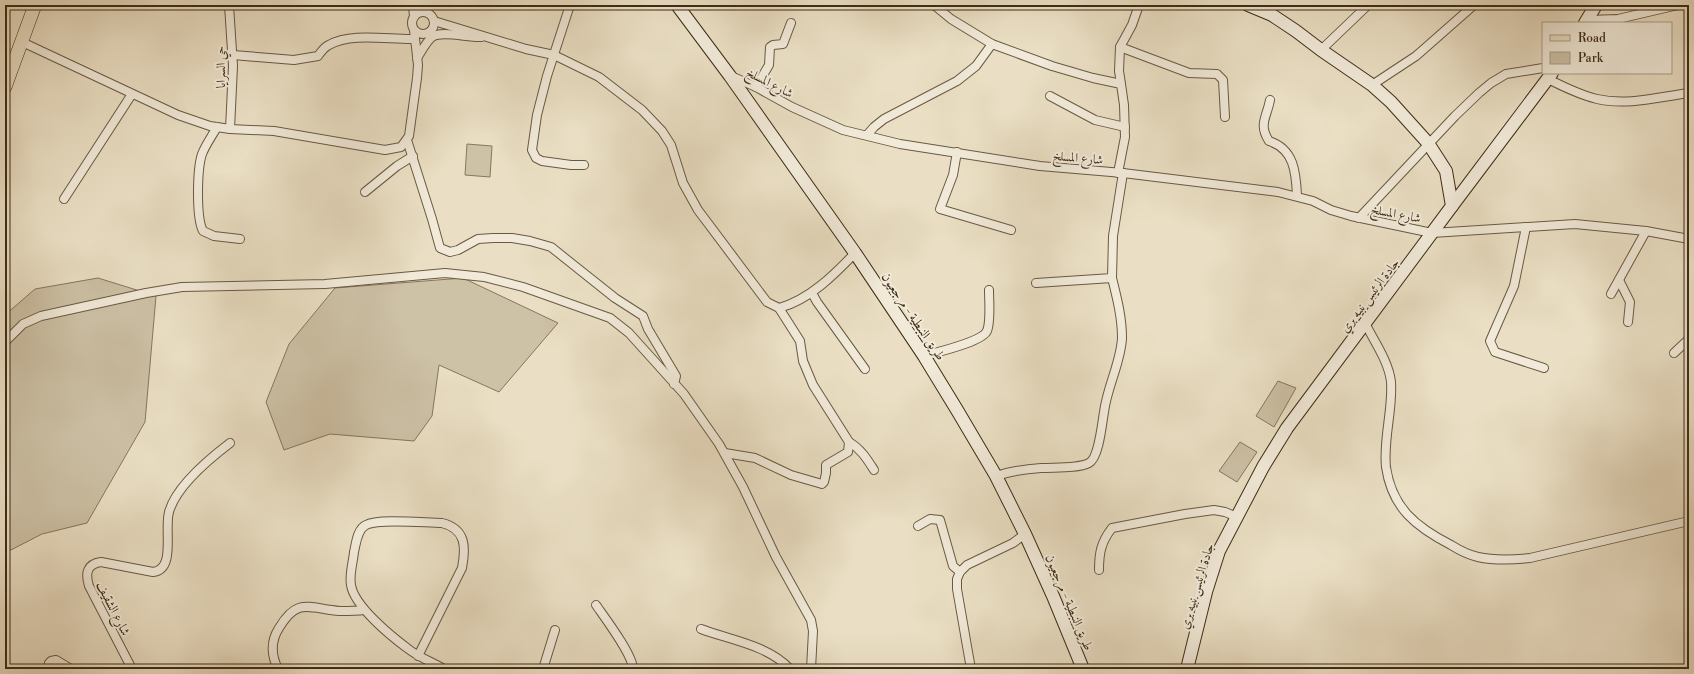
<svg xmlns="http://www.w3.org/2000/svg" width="1694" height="674" font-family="'Libre Bodoni',Amiri,serif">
	<rect width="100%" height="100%" fill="#eadfc4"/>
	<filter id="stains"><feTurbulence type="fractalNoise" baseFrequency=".005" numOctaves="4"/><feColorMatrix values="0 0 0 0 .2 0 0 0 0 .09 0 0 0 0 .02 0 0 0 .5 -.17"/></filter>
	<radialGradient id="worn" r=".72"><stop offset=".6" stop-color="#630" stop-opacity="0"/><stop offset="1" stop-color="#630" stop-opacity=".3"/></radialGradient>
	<g fill="#cdc1a6" stroke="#86765e">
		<polygon points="467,144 492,146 490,177 465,175"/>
		<polygon points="98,278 156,296 145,422 87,523 42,534 5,553 5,315 35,289"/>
		<polygon points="463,278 558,323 499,392 439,365 432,416 414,441 330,434 284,450 266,402 289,344 335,288"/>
		<polygon points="1278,381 1296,388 1274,427 1256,416"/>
		<polygon points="1240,442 1257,452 1237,482 1219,471"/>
	</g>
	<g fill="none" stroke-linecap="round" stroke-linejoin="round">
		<defs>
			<g id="street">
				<polyline points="229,5 233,66 230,129"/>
				<polyline points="413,5 414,17"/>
				<polyline points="570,5 547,76 537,115 532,150 536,158 542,161 571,165 584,165"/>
				<polyline points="934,5 951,19 992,44 1052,66 1093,78 1121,84 1124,105 1125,137 1118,173"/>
				<circle cx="423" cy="23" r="11"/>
				<polyline points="1587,20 1618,19 1678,5"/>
				<polyline points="434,21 526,49 554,55 599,77 642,110 662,131 671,145 683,183 698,210 767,302 779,308 800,341 803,361 813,385 849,442 848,452 826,465 826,473 824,482 822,484 791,475 755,458 725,453"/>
				<polyline points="22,42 178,115 210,126 230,129 274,131 385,150 401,147 409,136 417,78 418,65 414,30"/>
				<polyline points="1120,47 1189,73 1217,74 1223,80 1225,117"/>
				<polyline points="1321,50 1368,5"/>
				<path d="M233,55L294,60L318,56C321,52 324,47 329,45C351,32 390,40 415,39"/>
				<path d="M417,58C421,52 426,42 432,37C441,30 469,38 481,37"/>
				<polyline points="731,76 756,87 792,107 843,130 900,144 1040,166 1123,173 1278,192 1313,201 1331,210 1351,216 1432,233 1575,224 1646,231 1689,239"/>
				<path d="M1548,79C1564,87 1580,95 1597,99C1627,106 1659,97 1689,93"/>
				<polyline points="1121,84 1119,71 1120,47 1132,25 1139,5"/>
				<polyline points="1372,85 1416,56 1474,5"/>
				<polyline points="756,87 769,65 770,47 773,45 783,44 791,23"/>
				<polyline points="1050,96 1095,120 1125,127"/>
				<path d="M1270,100C1267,117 1258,124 1269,141C1294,149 1296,172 1297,196"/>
				<path d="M217,127C212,136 206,144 202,154C197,169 196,218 203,231L214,236L240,239"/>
				<polyline points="867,135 874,127 884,119 957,81 976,66 992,44"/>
				<polyline points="407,140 432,219 440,248 450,252 458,250 478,239 493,238 512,238 530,241 551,247 615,298 643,316 648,329 676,376 674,384"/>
				<polyline points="957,152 953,175 940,209 1011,230"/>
				<polyline points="365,192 397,166 413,156"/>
				<polyline points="64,199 132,94"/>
				<polyline points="1359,218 1455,116 1479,93 1491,83 1506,74 1543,68"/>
				<polyline points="1526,227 1514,286 1490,341 1495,352 1544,368"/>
				<polyline points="1619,280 1630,302 1628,322"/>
				<polyline points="1036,283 1112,278 1113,236 1123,173"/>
				<polyline points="812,293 817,302 865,369"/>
				<polyline points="1611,294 1646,231"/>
				<path d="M779,308C809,300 834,275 855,253"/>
				<path d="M1365,323C1374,341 1389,362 1391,382C1393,410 1383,439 1386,467C1392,508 1416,527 1451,545C1459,550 1469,555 1478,557C1496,561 1512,560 1530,558L1689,521"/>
				<polyline points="5,342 23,324 41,316 146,293 182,287 325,284 445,273 484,277 523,287 610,318 629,333 684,394 719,444 743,487 776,557 811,620 813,631 811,669"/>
				<polyline points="1674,353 1689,339"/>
				<path d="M924,356C937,352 982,342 987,331C991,321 989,301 989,290"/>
				<path d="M849,442C861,449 867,459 874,470"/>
				<path d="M996,476C1011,471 1025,469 1041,468C1054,467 1077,469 1089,463C1099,458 1102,423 1104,412C1107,387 1121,362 1122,338C1122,317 1117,298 1112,278"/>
				<polyline points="918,526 930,519 940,520 953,566 960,572"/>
				<path d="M1099,570C1099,553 1101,542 1112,528L1185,514L1214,510L1225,512L1237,517"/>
				<path d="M596,605C605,618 633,655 633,669"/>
				<path d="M701,629C730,640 768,645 790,669"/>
				<path d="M418,656L462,568C466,547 466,529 442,523C426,523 378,518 366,525C357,529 356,544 354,552C353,563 349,575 351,585C354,606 391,636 407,648C418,657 432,662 444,669"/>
				<polyline points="48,669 49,663 51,661 56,660 71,669"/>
				<path d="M132,669L89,586C85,573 87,564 101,562L153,572C176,570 164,530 169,512C176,486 209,459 230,443"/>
				<path d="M278,669C271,655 270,642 279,628C298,596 310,609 340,611C348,611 356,611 364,610"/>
				<polyline points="543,669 555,630"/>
				<polyline points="971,669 957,589 957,579 960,572 967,565 1013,543 1025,534"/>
			</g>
			<g id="secondary">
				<polyline points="677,5 730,76 855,253 924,356 957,410 996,476 1025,534 1053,596 1083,669"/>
				<polyline points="1585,23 1596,5"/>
				<polyline points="1452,206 1552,73"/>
				<polyline points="1187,669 1206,592 1219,551 1263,467 1287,428 1452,206 1446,171 1428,143 1391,102 1372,85 1321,50 1296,31 1272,15 1248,5"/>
			</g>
			<polyline id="primary" points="5,87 35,5"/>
		</defs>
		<use href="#street" stroke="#695942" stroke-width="10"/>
		<use href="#secondary" stroke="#3e2c16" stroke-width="14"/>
		<use href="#primary" stroke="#3e2c16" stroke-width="14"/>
		<use href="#street" stroke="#f1ead9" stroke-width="8"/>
		<use href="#secondary" stroke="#f1ead9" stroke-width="12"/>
		<use href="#primary" stroke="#eadfc4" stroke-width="13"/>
	</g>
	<g text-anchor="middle" stroke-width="4" stroke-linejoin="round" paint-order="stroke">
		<g font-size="13" fill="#3e2c16" stroke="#f1ead9">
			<text transform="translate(220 67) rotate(-90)" y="5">حي السرايا</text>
			<text transform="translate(770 82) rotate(27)" y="5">شارع المسلخ</text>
			<text transform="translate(1078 157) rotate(5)" y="5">شارع المسلخ</text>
			<text transform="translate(1396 213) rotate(11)" y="5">شارع المسلخ</text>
			<text transform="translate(1369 295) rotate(-53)" y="5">جادة الرئيس نبيه بري</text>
			<text transform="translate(914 316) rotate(56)" y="5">طريق النبطية - مرجعيون</text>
			<text transform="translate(1196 586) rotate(-73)" y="5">جادة الرئيس نبيه بري</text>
			<text transform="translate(1070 602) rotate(67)" y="5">طريق النبطية - مرجعيون</text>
			<text transform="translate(114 608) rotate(63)" y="5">شارع الشقيف</text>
		</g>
	</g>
	<rect width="1694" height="674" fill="none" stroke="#eadfc4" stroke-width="20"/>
	<rect x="6" y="6" width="1682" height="662" fill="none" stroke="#3e2c16" stroke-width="2"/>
	<rect x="10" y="10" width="1674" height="654" fill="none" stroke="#3e2c16"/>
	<rect x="1542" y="22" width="130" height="52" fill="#f1ead9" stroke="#a99e8b"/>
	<rect x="1550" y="35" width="20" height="6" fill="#eadfc4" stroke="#a99e8b"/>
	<text x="1578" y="42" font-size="12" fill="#3e2c16">Road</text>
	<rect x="1550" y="52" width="20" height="12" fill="#cdc1a6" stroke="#a99e8b"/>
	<text x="1578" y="62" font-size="12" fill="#3e2c16">Park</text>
	<rect width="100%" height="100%" filter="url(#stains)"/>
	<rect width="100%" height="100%" fill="url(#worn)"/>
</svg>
